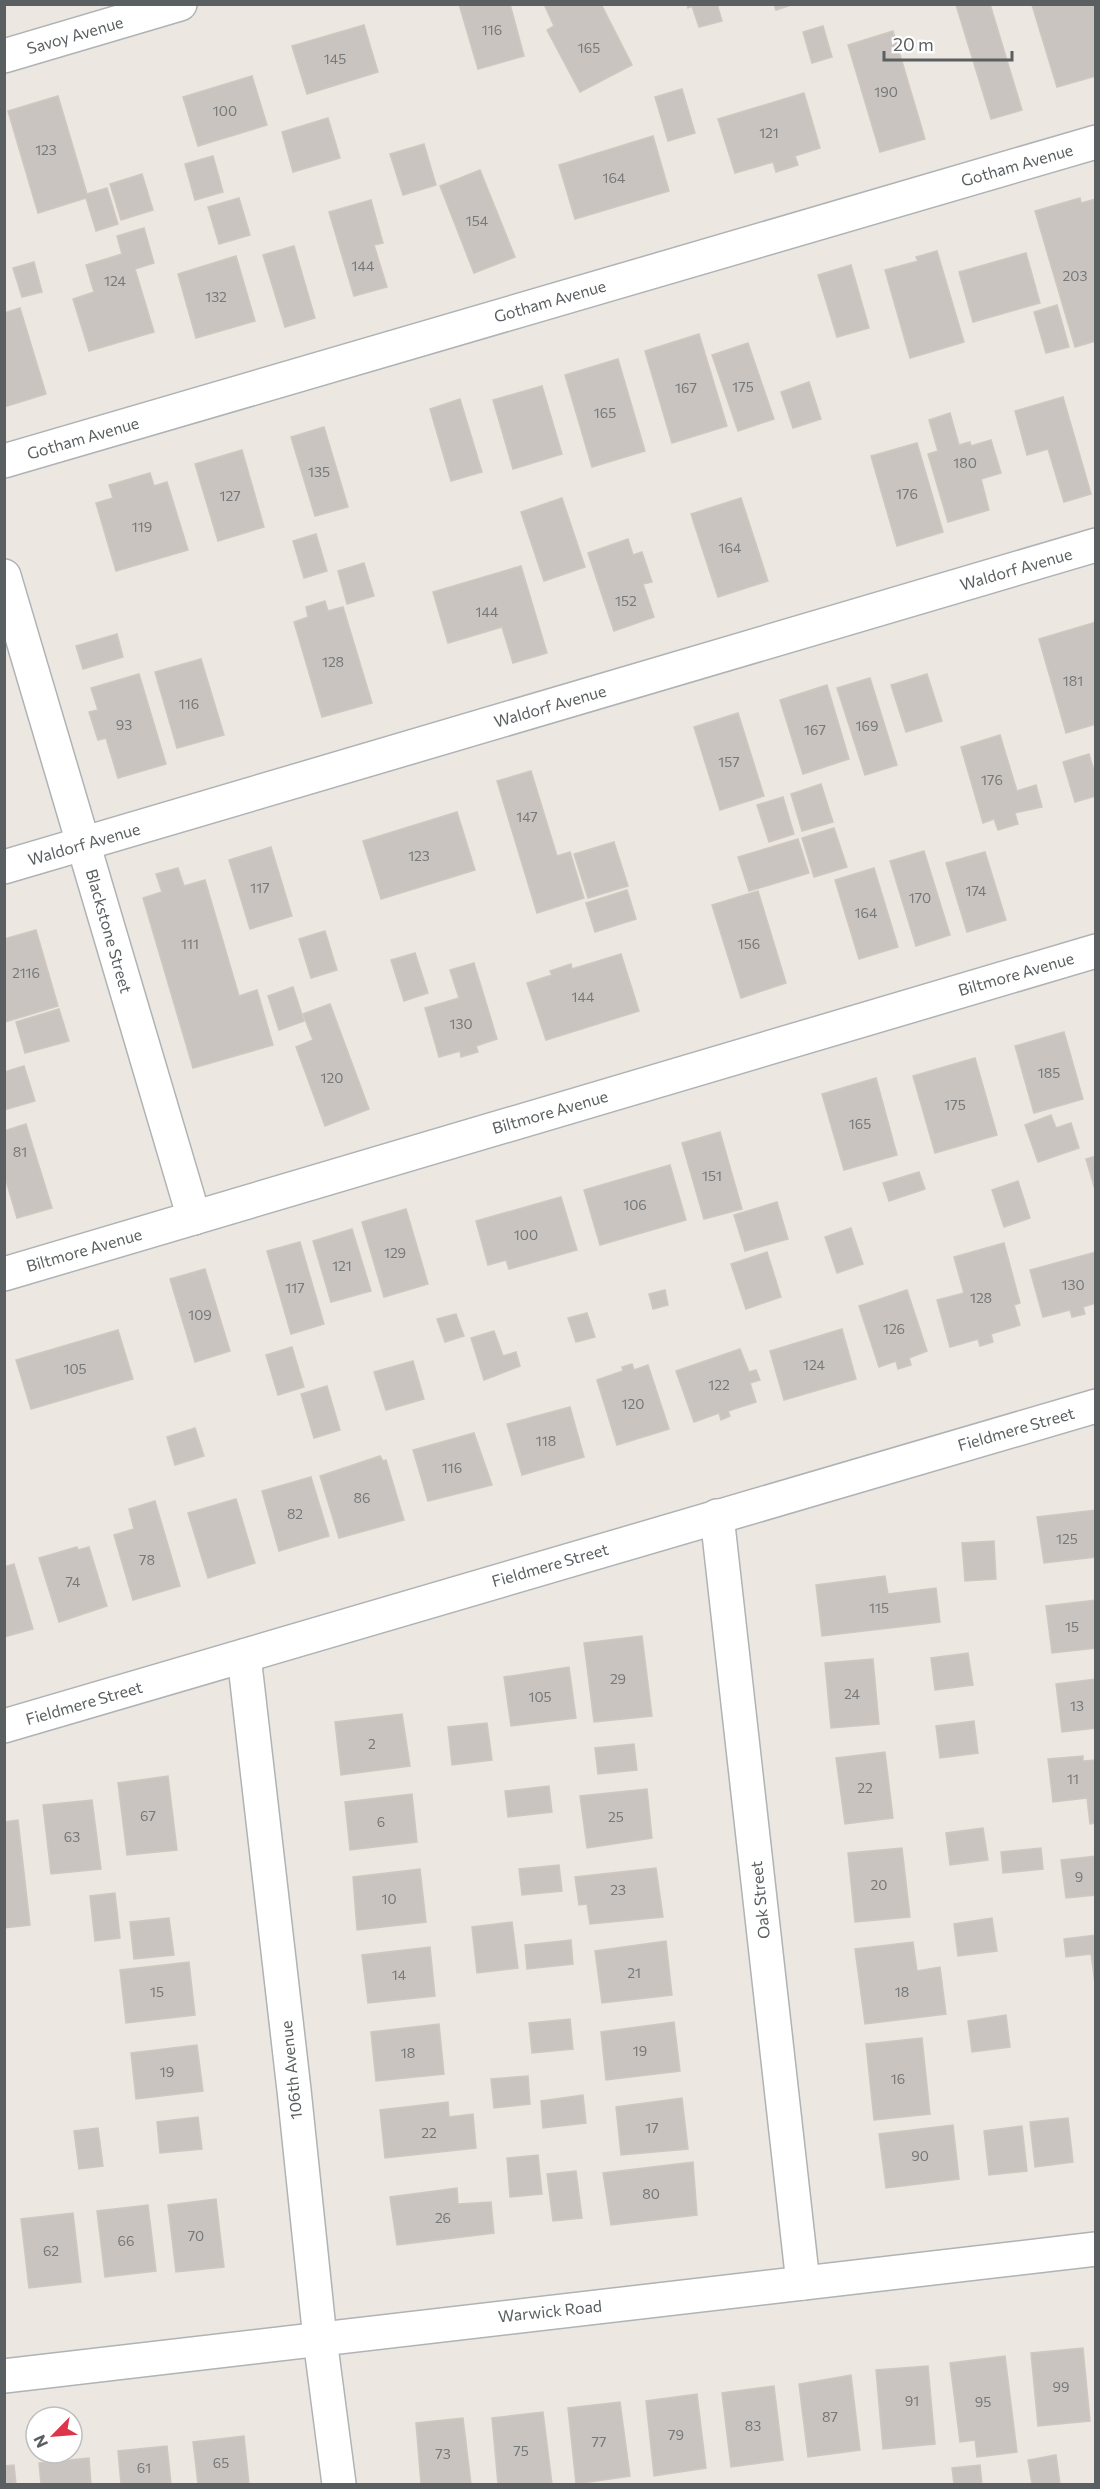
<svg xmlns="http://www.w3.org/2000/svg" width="1100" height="2489" font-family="Commissioner,sans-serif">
	<rect width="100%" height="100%" fill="#ece7e1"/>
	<g fill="#c9c4c0" stroke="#d0c8c0" stroke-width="1.5">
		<polygon points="459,4 510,4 524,56 478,69"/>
		<polygon points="544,4 601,4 632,65 580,92 547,30 554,26"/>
		<polygon points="687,4 717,4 722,21 699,27 692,6 688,8"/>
		<polygon points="774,4 794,4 776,10"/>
		<polygon points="990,4 1022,110 991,119 956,5"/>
		<polygon points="1095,4 1096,76 1057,87 1032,5"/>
		<polygon points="364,25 378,72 307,94 292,46"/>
		<polygon points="823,26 832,57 812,63 803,32"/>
		<polygon points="893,31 925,139 880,152 848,45"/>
		<polygon points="252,76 267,125 198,146 183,97"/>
		<polygon points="682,89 695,133 668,141 655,97"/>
		<polygon points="804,93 820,148 795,156 798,165 776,172 773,162 735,173 718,119"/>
		<polygon points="58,96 87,194 107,188 118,224 96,231 86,198 38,213 8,111"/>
		<polygon points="328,118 340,158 293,172 282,132"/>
		<polygon points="653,136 669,191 575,219 559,165"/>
		<polygon points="424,144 436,185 403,195 390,154"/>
		<polygon points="213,156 223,192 195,200 185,164"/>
		<polygon points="480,170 515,257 474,273 440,186"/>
		<polygon points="142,174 153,210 121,220 110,184"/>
		<polygon points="239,198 250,235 219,244 208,207"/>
		<polygon points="1080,198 1081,203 1096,199 1096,341 1075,347 1035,211"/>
		<polygon points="371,200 383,243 374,245 387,287 354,296 329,212"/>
		<polygon points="144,228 154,263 135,269 154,332 89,351 73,299 94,292 86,265 122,254 117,236"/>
		<polygon points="294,246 315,318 285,327 263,255"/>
		<polygon points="937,251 964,342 910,358 885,270 918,261 916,257"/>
		<polygon points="1026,253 1040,303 973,322 959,272"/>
		<polygon points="236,256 255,321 196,338 178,274"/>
		<polygon points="34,262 42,292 22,297 13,268"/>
		<polygon points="851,265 869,328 837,337 818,275"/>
		<polygon points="1057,305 1069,347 1046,353 1034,312"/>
		<polygon points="20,308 46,394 4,407 4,313"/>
		<polygon points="699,334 727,426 672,443 645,351"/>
		<polygon points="748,343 774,419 738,431 712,355"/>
		<polygon points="618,359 645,451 592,467 565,375"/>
		<polygon points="809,382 821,419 793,428 781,392"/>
		<polygon points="542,386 562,454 513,469 493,400"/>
		<polygon points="1063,397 1091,494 1064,502 1048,449 1027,455 1015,411"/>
		<polygon points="460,399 482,472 451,481 430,409"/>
		<polygon points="950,413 959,445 970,442 971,446 991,440 1001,473 981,479 989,510 948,522 928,454 938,451 929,420"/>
		<polygon points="324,427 348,507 315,516 291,437"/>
		<polygon points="917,443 943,532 897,546 871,456"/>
		<polygon points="242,450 264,527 218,541 195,464"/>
		<polygon points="150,473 154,486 167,482 188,550 116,571 96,503 113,498 109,485"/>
		<polygon points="562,498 585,567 544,581 521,512"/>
		<polygon points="741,498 768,581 718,597 691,514"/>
		<polygon points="316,534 327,571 304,578 293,541"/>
		<polygon points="628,539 633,555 642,552 652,582 643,584 654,617 614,631 588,553"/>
		<polygon points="364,563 374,596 347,604 338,571"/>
		<polygon points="521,566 547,653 513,663 502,627 448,643 433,592"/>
		<polygon points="325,601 328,611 343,607 372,703 322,717 294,622 308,617 306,607"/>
		<polygon points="1096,622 1096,724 1066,733 1039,639"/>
		<polygon points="117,634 123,657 83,669 76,646"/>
		<polygon points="201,659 224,735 177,748 155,672"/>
		<polygon points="139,674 166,764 118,778 106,738 98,740 89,712 98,710 91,688"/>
		<polygon points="927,674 942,721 906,732 891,685"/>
		<polygon points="870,678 897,765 865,775 837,688"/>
		<polygon points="827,685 849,759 803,774 780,700"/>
		<polygon points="738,713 764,796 720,810 694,727"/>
		<polygon points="1000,735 1017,791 1036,785 1042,807 1015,813 1018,824 998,830 994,819 983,823 961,747"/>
		<polygon points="1089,754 1096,777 1096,796 1075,802 1063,762"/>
		<polygon points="531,771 557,856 570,852 584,898 537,913 497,781"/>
		<polygon points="821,784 833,822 802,831 791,794"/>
		<polygon points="783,797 794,834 769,842 757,805"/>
		<polygon points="457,812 475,870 381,899 363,841"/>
		<polygon points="834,828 847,867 814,877 802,838"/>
		<polygon points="798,839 809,873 749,891 738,857"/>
		<polygon points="614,842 628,886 588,898 574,854"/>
		<polygon points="271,847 292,916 250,929 229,860"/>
		<polygon points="924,851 950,935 916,946 890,861"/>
		<polygon points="985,852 1006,920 967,932 946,863"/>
		<polygon points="178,868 184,886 205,880 239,996 257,990 273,1045 193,1068 143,898 162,892 156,874"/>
		<polygon points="874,868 898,947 859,959 835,880"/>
		<polygon points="627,890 636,919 595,932 586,903"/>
		<polygon points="758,891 786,983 741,998 712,905"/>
		<polygon points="36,930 58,1006 5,1022 4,939"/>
		<polygon points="325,931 337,970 311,978 299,939"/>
		<polygon points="415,953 428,993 404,1001 391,960"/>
		<polygon points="621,954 639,1011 546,1040 527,983 552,975 550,971 571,964 572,969"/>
		<polygon points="474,963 497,1039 476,1046 478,1052 461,1057 460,1051 439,1057 425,1008 459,998 450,970"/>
		<polygon points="293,987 304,1021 279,1030 268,996"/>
		<polygon points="330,1004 369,1109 325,1126 296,1047 313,1040 303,1014"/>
		<polygon points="59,1009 69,1041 25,1053 16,1022"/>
		<polygon points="1064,1032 1083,1099 1034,1113 1015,1046"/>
		<polygon points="975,1058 997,1135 935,1153 913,1076"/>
		<polygon points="24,1066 35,1101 4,1110 4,1072"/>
		<polygon points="876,1078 897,1155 844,1170 822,1094"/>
		<polygon points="1051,1115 1056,1128 1071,1123 1079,1148 1038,1162 1025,1125"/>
		<polygon points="26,1124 52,1208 17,1218 4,1174 4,1131"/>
		<polygon points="720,1132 742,1209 704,1219 682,1143"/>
		<polygon points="1096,1156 1096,1193 1086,1159"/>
		<polygon points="670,1165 686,1220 600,1245 584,1190"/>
		<polygon points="919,1172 925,1189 889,1201 883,1183"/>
		<polygon points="1018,1181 1030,1218 1004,1227 992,1190"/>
		<polygon points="561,1197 577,1250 509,1269 506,1260 488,1265 476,1221"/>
		<polygon points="777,1202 788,1239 745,1251 734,1215"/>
		<polygon points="406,1209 428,1284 384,1297 362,1222"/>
		<polygon points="851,1228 863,1264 837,1273 825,1237"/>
		<polygon points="352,1229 371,1291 331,1302 313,1241"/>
		<polygon points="300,1242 324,1324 291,1334 267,1251"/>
		<polygon points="1004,1243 1020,1303 1014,1305 1020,1325 991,1334 993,1342 980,1346 978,1339 950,1347 937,1300 964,1293 954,1257"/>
		<polygon points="767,1252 781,1297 746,1309 731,1264"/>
		<polygon points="1096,1252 1096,1303 1083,1307 1085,1314 1072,1317 1070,1310 1043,1317 1030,1270"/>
		<polygon points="205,1269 230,1351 195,1362 170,1279"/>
		<polygon points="665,1290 668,1305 653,1309 649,1294"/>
		<polygon points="907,1290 927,1351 909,1358 911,1365 898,1369 896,1361 879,1367 859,1306"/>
		<polygon points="587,1313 595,1337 576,1342 568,1318"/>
		<polygon points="456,1314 464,1336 445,1342 437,1319"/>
		<polygon points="842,1329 856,1379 784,1400 770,1351"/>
		<polygon points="118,1330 133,1379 31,1409 16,1360"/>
		<polygon points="494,1331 503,1356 516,1352 520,1366 484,1380 471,1338"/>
		<polygon points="292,1347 304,1387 278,1395 266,1355"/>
		<polygon points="740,1349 749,1372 756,1370 760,1380 750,1383 756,1402 728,1411 730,1416 721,1420 719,1413 694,1422 676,1371"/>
		<polygon points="413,1361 424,1399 386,1410 374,1372"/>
		<polygon points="632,1364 634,1370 648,1365 669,1429 617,1445 597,1380 623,1371 622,1367"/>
		<polygon points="327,1386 340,1430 314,1438 301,1394"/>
		<polygon points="570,1407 584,1457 522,1475 507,1424"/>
		<polygon points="195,1428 204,1456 175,1465 167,1437"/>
		<polygon points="474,1433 492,1485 428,1501 413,1450"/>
		<polygon points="380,1456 383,1461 386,1460 404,1520 339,1538 320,1476"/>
		<polygon points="311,1477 329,1536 279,1551 262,1491"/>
		<polygon points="236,1499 255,1563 208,1578 188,1513"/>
		<polygon points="155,1501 180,1586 133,1600 114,1535 134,1529 129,1509"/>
		<polygon points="1096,1510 1096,1557 1044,1563 1037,1517"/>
		<polygon points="994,1541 996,1579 965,1581 962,1543"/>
		<polygon points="77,1547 78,1550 89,1547 107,1606 59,1622 39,1558"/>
		<polygon points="14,1564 33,1629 4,1637 4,1567"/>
		<polygon points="885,1576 888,1594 936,1588 940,1622 822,1636 816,1585"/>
		<polygon points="1096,1600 1096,1648 1052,1653 1046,1606"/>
		<polygon points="642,1636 652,1716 594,1722 584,1643"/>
		<polygon points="968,1653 973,1685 935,1690 931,1658"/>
		<polygon points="873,1659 879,1724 831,1728 825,1663"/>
		<polygon points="569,1667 576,1718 511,1726 504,1677"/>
		<polygon points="1096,1679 1096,1728 1062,1732 1056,1684"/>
		<polygon points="402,1714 410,1766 341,1775 335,1722"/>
		<polygon points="974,1721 978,1753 940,1758 936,1726"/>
		<polygon points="487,1723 492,1760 452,1765 448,1727"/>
		<polygon points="634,1744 637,1770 598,1774 595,1748"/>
		<polygon points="885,1752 893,1818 845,1824 836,1758"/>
		<polygon points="1083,1756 1083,1761 1096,1760 1096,1823 1090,1824 1087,1798 1053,1802 1048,1759"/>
		<polygon points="168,1776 177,1850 127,1855 118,1783"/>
		<polygon points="549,1786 552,1812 508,1817 505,1791"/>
		<polygon points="647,1789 652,1838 587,1848 580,1796"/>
		<polygon points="412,1794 417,1842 350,1850 345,1802"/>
		<polygon points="92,1800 101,1869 51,1874 43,1805"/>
		<polygon points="18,1820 30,1925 4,1928 4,1822"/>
		<polygon points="983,1828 988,1860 950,1865 946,1833"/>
		<polygon points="902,1848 910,1917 855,1922 848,1853"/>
		<polygon points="1041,1848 1043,1869 1003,1873 1001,1852"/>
		<polygon points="1096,1856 1096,1895 1066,1898 1061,1860"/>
		<polygon points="559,1865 562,1891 522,1895 519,1869"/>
		<polygon points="656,1868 663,1917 590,1924 587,1904 579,1905 575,1877"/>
		<polygon points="420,1869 426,1922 357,1930 353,1877"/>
		<polygon points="115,1893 120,1938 95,1941 90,1896"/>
		<polygon points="169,1918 174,1955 134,1959 130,1922"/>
		<polygon points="992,1918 997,1951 958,1956 954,1924"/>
		<polygon points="512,1922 518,1968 477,1973 472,1927"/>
		<polygon points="1096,1935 1096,1991 1091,1954 1066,1957 1064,1939"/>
		<polygon points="571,1940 573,1964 527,1969 525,1945"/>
		<polygon points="666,1941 672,1995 602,2003 595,1951"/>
		<polygon points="913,1942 917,1971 940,1967 946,2014 865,2024 855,1949"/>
		<polygon points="430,1947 435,1996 368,2003 362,1955"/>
		<polygon points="189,1962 195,2015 126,2023 120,1970"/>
		<polygon points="1006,2015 1010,2047 972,2052 968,2021"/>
		<polygon points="570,2019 573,2049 532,2053 529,2023"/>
		<polygon points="674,2022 680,2071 606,2080 601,2032"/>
		<polygon points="439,2024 444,2074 376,2081 371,2032"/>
		<polygon points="922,2038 930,2114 874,2120 866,2044"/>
		<polygon points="197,2045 203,2091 136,2099 131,2053"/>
		<polygon points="528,2076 530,2104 494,2108 491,2079"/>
		<polygon points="583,2095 586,2123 543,2128 541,2101"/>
		<polygon points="682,2098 688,2149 621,2155 616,2107"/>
		<polygon points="448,2102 449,2117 473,2114 476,2148 385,2158 380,2110"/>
		<polygon points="198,2117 202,2149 160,2153 157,2122"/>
		<polygon points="1068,2118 1073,2162 1035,2167 1030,2122"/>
		<polygon points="953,2125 959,2179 886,2188 879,2134"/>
		<polygon points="1022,2126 1027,2171 989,2175 984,2131"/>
		<polygon points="98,2128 103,2166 79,2169 74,2131"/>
		<polygon points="538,2155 542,2194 510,2197 507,2158"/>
		<polygon points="693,2162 697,2215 611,2225 603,2173"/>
		<polygon points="576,2171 582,2218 553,2221 547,2174"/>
		<polygon points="457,2188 458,2204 491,2202 494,2233 397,2245 390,2197"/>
		<polygon points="216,2199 224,2267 176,2272 168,2205"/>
		<polygon points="148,2205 156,2271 105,2277 97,2211"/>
		<polygon points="73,2213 81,2282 29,2288 21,2219"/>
		<polygon points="1083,2348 1090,2421 1038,2426 1031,2353"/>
		<polygon points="1005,2356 1017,2452 977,2457 975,2440 960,2442 950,2363"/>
		<polygon points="928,2366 935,2444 883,2449 876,2370"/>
		<polygon points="851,2375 860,2450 808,2457 799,2384"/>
		<polygon points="774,2386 783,2460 731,2467 722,2393"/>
		<polygon points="697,2394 706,2468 654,2476 646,2401"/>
		<polygon points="620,2402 630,2476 576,2484 568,2408"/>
		<polygon points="543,2412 552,2484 498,2484 492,2418"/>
		<polygon points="463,2418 471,2484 421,2484 416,2423"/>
		<polygon points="244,2436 249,2484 198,2484 193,2442"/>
		<polygon points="167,2446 171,2484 121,2484 118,2451"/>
		<polygon points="1056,2455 1060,2484 1032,2484 1028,2460"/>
		<polygon points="89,2458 91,2484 41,2484 39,2463"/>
		<polygon points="14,2465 16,2484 4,2484 4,2466"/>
		<polygon points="980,2465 982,2484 954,2484 952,2468"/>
	</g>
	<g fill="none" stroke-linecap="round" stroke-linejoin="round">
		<defs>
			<g id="minor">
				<polyline points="4,56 180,4"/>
				<polyline points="4,461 1096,142"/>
				<polyline points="4,576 194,1218"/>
				<polyline points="4,867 1096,545"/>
				<polyline points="4,1274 1096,951"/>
				<polyline points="717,1516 803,2283"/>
				<polyline points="244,1656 294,2090 320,2339 339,2484"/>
				<polyline points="4,1726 1096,1406"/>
				<polyline points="4,2376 1096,2249"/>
			</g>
		</defs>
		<use href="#minor" stroke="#afb3b6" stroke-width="36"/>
		<use href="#minor" stroke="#fff" stroke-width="33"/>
	</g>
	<g text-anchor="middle" stroke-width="4.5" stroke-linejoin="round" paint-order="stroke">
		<g font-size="14" fill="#767879">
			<text x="492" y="35">116</text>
			<text x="589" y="53">165</text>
			<text x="335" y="64">145</text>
			<text x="886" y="97">190</text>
			<text x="225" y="116">100</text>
			<text x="769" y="138">121</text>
			<text x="46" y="155">123</text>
			<text x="614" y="183">164</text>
			<text x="477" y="226">154</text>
			<text x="363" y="271">144</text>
			<text x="1075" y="281">203</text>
			<text x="115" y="286">124</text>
			<text x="216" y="302">132</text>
			<text x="743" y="392">175</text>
			<text x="686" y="393">167</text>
			<text x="605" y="418">165</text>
			<text x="965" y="468">180</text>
			<text x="319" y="477">135</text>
			<text x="907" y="499">176</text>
			<text x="230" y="501">127</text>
			<text x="142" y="532">119</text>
			<text x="730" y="553">164</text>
			<text x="626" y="606">152</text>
			<text x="487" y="617">144</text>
			<text x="333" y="667">128</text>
			<text x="1073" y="686">181</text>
			<text x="189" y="709">116</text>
			<text x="124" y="730">93</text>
			<text x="867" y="731">169</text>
			<text x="815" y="735">167</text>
			<text x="729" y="767">157</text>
			<text x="992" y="785">176</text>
			<text x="527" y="822">147</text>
			<text x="419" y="861">123</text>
			<text x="260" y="893">117</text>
			<text x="976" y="896">174</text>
			<text x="920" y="903">170</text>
			<text x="866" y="918">164</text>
			<text x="190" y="949">111</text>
			<text x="749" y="949">156</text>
			<text x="26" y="978">2116</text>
			<text x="583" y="1002">144</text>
			<text x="461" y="1029">130</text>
			<text x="1049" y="1078">185</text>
			<text x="332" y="1083">120</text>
			<text x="955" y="1110">175</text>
			<text x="860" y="1129">165</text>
			<text x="20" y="1157">81</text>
			<text x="712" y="1181">151</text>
			<text x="635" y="1210">106</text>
			<text x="526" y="1240">100</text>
			<text x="395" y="1258">129</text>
			<text x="342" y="1271">121</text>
			<text x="1073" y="1290">130</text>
			<text x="295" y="1293">117</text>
			<text x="981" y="1303">128</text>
			<text x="200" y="1320">109</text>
			<text x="894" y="1334">126</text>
			<text x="814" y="1370">124</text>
			<text x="75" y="1374">105</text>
			<text x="719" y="1390">122</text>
			<text x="633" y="1409">120</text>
			<text x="546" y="1446">118</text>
			<text x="452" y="1473">116</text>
			<text x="362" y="1503">86</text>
			<text x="295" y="1519">82</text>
			<text x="1067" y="1544">125</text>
			<text x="147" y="1565">78</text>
			<text x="73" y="1587">74</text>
			<text x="879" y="1613">115</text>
			<text x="1072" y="1632">15</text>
			<text x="618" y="1684">29</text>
			<text x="852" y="1699">24</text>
			<text x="540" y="1702">105</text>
			<text x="1077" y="1711">13</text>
			<text x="372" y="1749">2</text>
			<text x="1073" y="1784">11</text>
			<text x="865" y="1793">22</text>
			<text x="148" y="1821">67</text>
			<text x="616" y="1822">25</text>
			<text x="381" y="1827">6</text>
			<text x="72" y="1842">63</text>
			<text x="1079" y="1882">9</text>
			<text x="879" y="1890">20</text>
			<text x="618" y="1895">23</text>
			<text x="389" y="1904">10</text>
			<text x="634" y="1978">21</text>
			<text x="399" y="1980">14</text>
			<text x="157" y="1997">15</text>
			<text x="902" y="1997">18</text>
			<text x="640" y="2056">19</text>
			<text x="408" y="2058">18</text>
			<text x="167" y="2077">19</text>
			<text x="898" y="2084">16</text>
			<text x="652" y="2133">17</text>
			<text x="429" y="2138">22</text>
			<text x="920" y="2161">90</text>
			<text x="651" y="2199">80</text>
			<text x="443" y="2223">26</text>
			<text x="196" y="2241">70</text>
			<text x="126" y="2246">66</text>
			<text x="51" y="2256">62</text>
			<text x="1061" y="2392">99</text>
			<text x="912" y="2406">91</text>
			<text x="983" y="2407">95</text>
			<text x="830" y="2422">87</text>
			<text x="753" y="2431">83</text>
			<text x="676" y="2440">79</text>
			<text x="599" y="2447">77</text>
			<text x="521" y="2456">75</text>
			<text x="443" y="2459">73</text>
			<text x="221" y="2468">65</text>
			<text x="144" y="2473">61</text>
		</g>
		<g font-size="16" fill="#5a5f61" stroke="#fff">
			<text transform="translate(75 35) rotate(-16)" y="6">Savoy Avenue</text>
			<text transform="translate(1017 165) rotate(-16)" y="6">Gotham Avenue</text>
			<text transform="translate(550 301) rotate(-16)" y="6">Gotham Avenue</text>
			<text transform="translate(83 438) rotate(-16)" y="6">Gotham Avenue</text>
			<text transform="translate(1016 569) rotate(-16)" y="6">Waldorf Avenue</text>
			<text transform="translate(550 706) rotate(-16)" y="6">Waldorf Avenue</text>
			<text transform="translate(84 844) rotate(-16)" y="6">Waldorf Avenue</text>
			<text transform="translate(109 931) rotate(74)" y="6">Blackstone Street</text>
			<text transform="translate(1016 974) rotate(-16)" y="6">Biltmore Avenue</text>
			<text transform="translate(550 1112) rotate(-16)" y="6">Biltmore Avenue</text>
			<text transform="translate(84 1250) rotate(-16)" y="6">Biltmore Avenue</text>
			<text transform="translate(1016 1429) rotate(-16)" y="6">Fieldmere Street</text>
			<text transform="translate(550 1565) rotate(-16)" y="6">Fieldmere Street</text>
			<text transform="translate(84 1703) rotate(-16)" y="6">Fieldmere Street</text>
			<text transform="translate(760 1900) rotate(-96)" y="6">Oak Street</text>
			<text transform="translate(291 2070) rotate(-96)" y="6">106th Avenue</text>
			<text transform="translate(550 2311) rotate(-6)" y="6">Warwick Road</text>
		</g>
	</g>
	<rect width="1100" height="2489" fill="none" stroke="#5a5f61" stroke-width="12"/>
	<g transform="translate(54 2435) rotate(245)"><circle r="28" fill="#ffffff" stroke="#bdbfc0" stroke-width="1.5"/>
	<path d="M0-4.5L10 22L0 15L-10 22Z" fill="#dd364c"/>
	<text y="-9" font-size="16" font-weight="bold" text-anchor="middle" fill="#5a5f61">N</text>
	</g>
	<path d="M884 51v9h128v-9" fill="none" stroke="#5a5f61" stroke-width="3"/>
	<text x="893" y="51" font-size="18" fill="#5a5f61" stroke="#ffffff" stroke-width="4.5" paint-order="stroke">20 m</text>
</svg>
